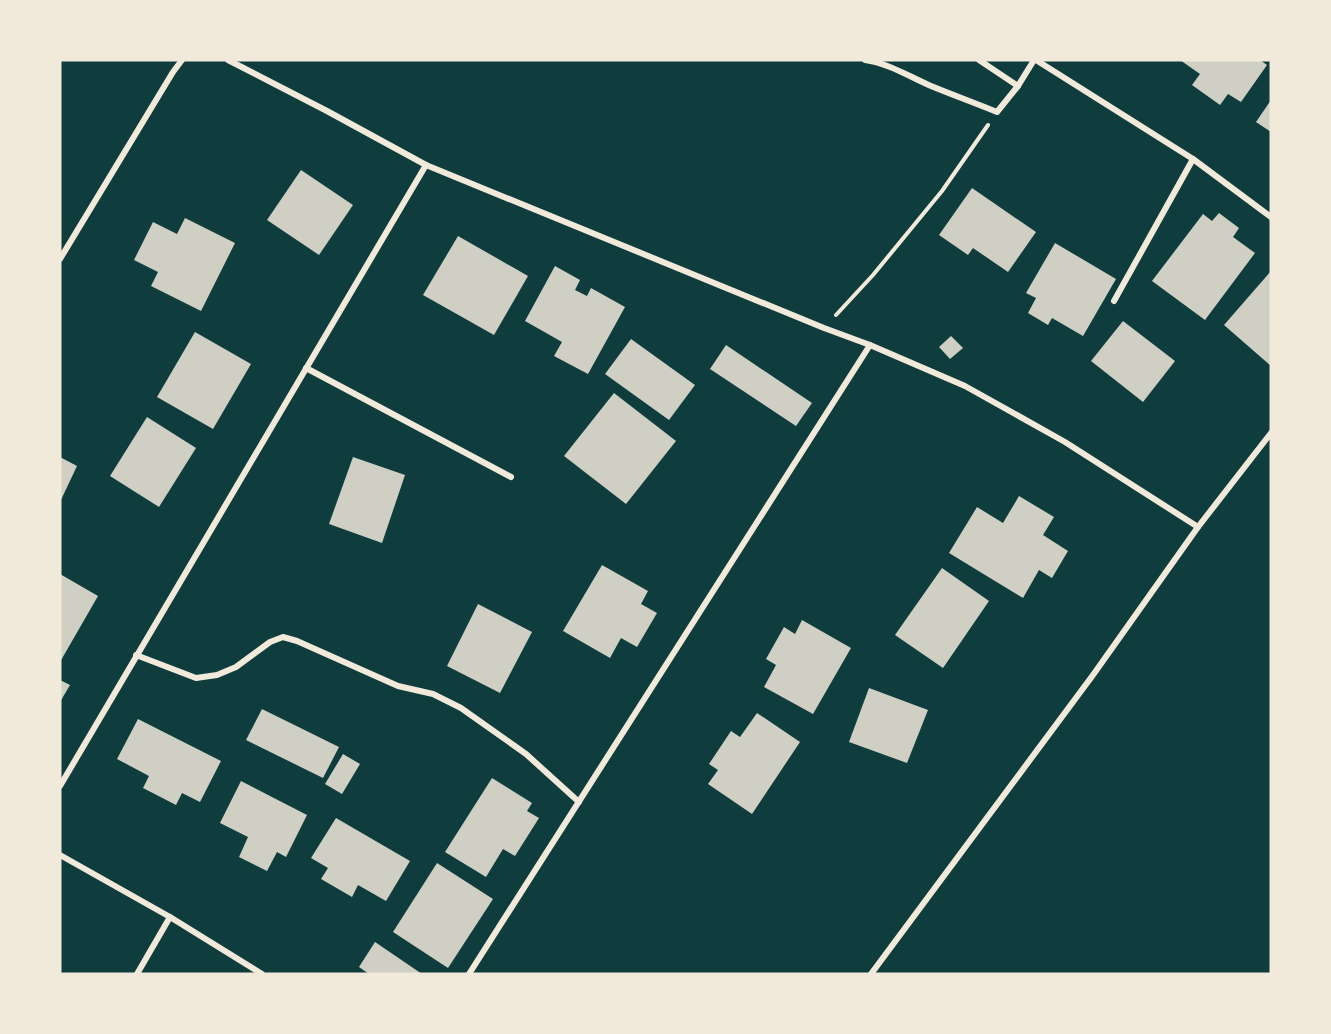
<svg xmlns="http://www.w3.org/2000/svg" width="1331" height="1034" font-family="Figtree,sans-serif">
	<rect width="100%" height="100%" fill="#0f3d3e"/>
	<g fill="#cfcfc3">
		<polygon points="1180,60 1260,60 1267,65 1241,102 1228,94 1220,105 1192,85 1200,74"/>
		<polygon points="1271,100 1271,132 1256,122"/>
		<polygon points="301,170 353,205 319,255 267,220"/>
		<polygon points="972,188 1036,232 1008,272 973,248 968,255 939,235"/>
		<polygon points="1219,213 1239,228 1233,237 1255,253 1205,320 1152,281 1203,214 1212,221"/>
		<polygon points="185,218 235,243 201,311 151,286 158,272 134,260 153,222 177,234"/>
		<polygon points="458,236 528,276 494,335 423,295"/>
		<polygon points="1055,243 1116,279 1083,336 1052,318 1048,325 1028,313 1036,298 1026,293"/>
		<polygon points="555,266 580,280 575,290 587,296 591,288 625,307 588,374 554,356 562,342 525,321"/>
		<polygon points="1271,271 1271,366 1224,325"/>
		<polygon points="1123,321 1175,361 1143,402 1091,361"/>
		<polygon points="195,332 251,364 213,429 157,397"/>
		<polygon points="951,336 963,348 950,359 939,347"/>
		<polygon points="631,339 695,385 669,420 605,374"/>
		<polygon points="726,345 812,403 796,426 710,369"/>
		<polygon points="614,393 676,441 626,504 564,456"/>
		<polygon points="147,417 196,448 159,507 110,476"/>
		<polygon points="60,457 77,466 60,502"/>
		<polygon points="353,457 405,475 382,543 329,524"/>
		<polygon points="1019,496 1054,517 1043,535 1068,551 1052,578 1039,570 1023,598 949,553 977,507 1003,523"/>
		<polygon points="602,565 648,591 641,604 657,613 637,647 621,638 610,658 563,631"/>
		<polygon points="942,568 989,601 943,668 895,635"/>
		<polygon points="60,574 98,596 60,662"/>
		<polygon points="478,604 532,632 500,693 447,666"/>
		<polygon points="802,620 851,648 813,714 764,687 776,665 766,659 784,627 795,634"/>
		<polygon points="60,680 70,685 60,702"/>
		<polygon points="869,688 928,710 907,763 849,742"/>
		<polygon points="262,709 339,747 323,778 246,740"/>
		<polygon points="757,713 800,742 752,814 708,784 718,770 709,764 731,731 740,737"/>
		<polygon points="138,719 221,761 200,802 182,793 176,805 143,788 149,776 117,759"/>
		<polygon points="343,754 360,764 342,794 325,784"/>
		<polygon points="492,778 532,803 527,811 539,818 515,856 503,849 486,877 445,852"/>
		<polygon points="241,781 307,815 286,857 277,852 267,871 239,857 248,837 220,823"/>
		<polygon points="336,818 410,861 386,901 358,885 352,897 321,879 328,868 311,858"/>
		<polygon points="437,863 493,899 448,968 393,932"/>
		<polygon points="375,942 422,974 369,974 359,967"/>
	</g>
	<g fill="none" stroke-linecap="round" stroke-linejoin="round">
		<polyline stroke="#f1e9da" stroke-width="4" points="836,315 873,275 942,191 988,125"/>
		<g stroke="#f1e9da" stroke-width="6">
			<polyline points="228,60 327,111 426,165"/>
			<path d="M865,60C888,63 910,77 931,86C953,95 975,103 997,112L1018,86L1034,60"/>
			<polyline points="979,60 1018,86"/>
			<polyline points="1036,60 1193,159 1271,217"/>
			<polyline points="60,259 173,72 182,60"/>
			<polyline points="1114,301 1193,159"/>
			<polyline points="306,368 511,477"/>
			<polyline points="136,655 196,678 217,675 236,667 270,642 283,637 297,641 398,686 433,694 461,708 526,754 579,802"/>
			<polyline points="60,786 426,165 824,328 870,345 965,386 1065,442 1198,527"/>
			<polyline points="60,855 170,917 262,974"/>
			<polyline points="137,974 170,917"/>
			<polyline points="469,974 870,345"/>
			<polyline points="871,974 1093,675 1198,527 1271,433"/>
		</g>
	</g>
	<rect width="1331" height="1034" fill="none" stroke="#f1e9da" stroke-width="123"/>
</svg>
